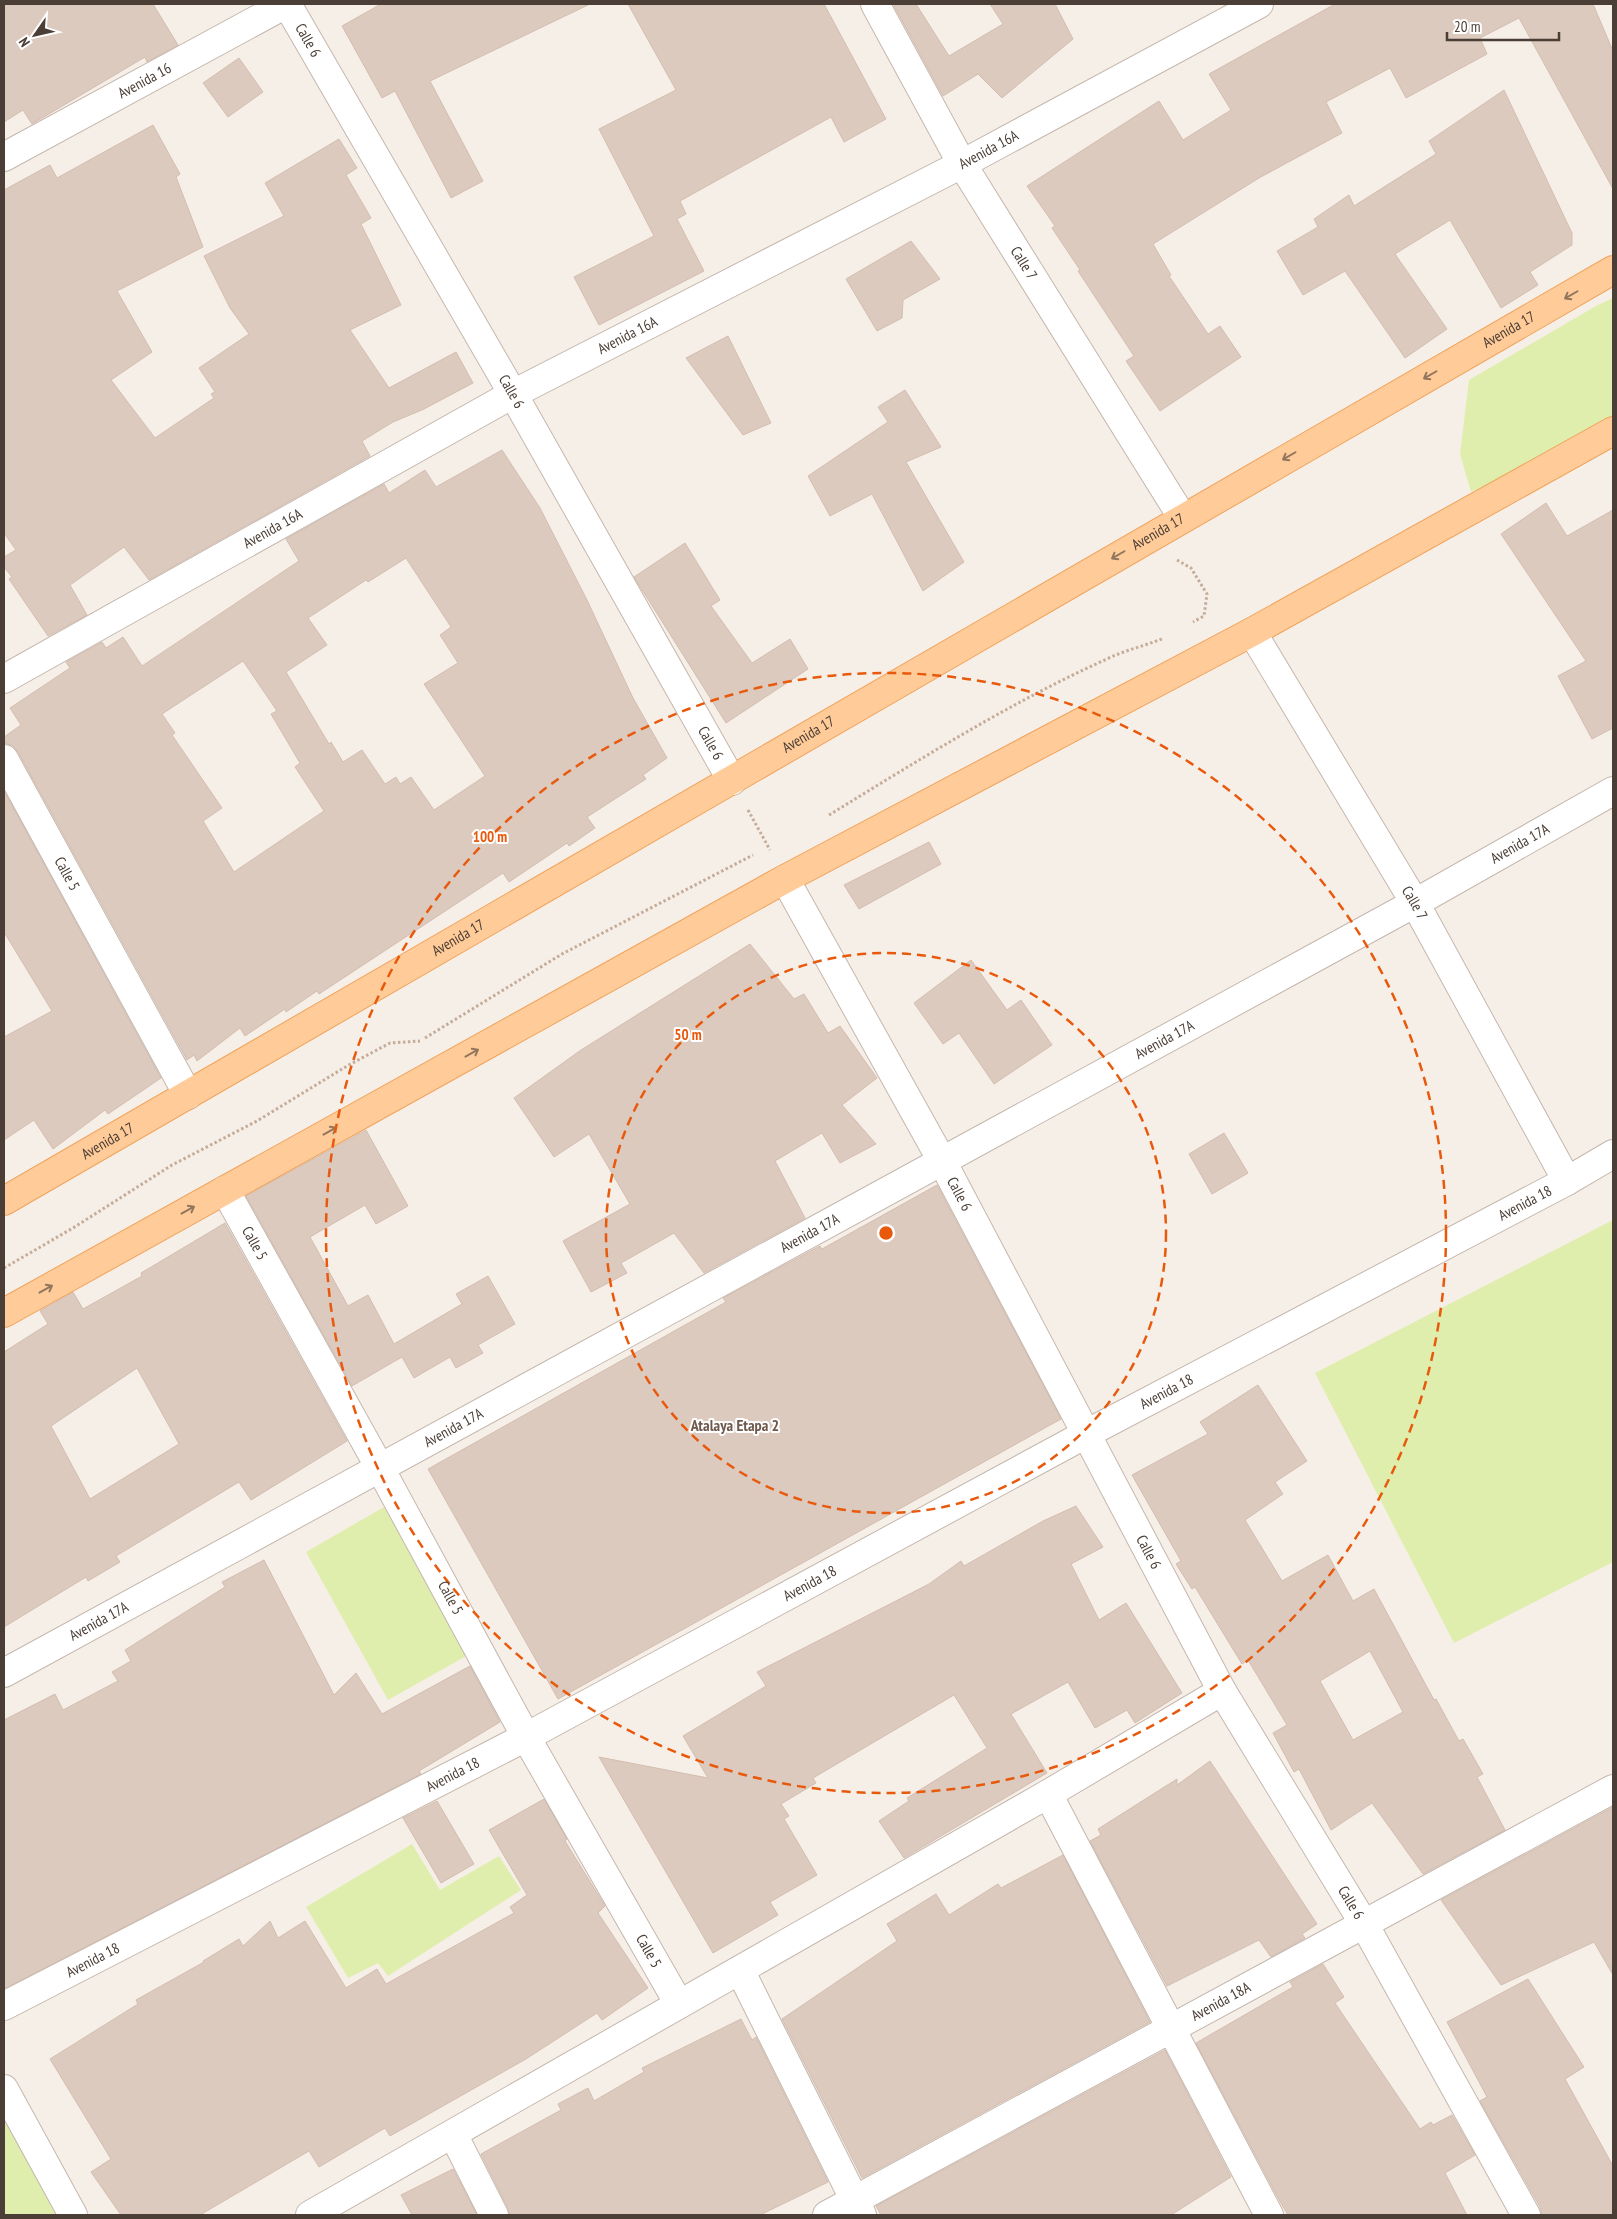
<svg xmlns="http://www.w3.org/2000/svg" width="1617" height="2219" font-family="'PT Sans Narrow',sans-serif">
	<rect width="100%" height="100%" fill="#f6efe8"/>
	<g fill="#dfeead">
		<polygon points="1613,298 1613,419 1517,473 1471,492 1460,454 1469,380 1596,306"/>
		<polygon points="1613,1220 1613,1562 1454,1643 1315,1373"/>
		<polygon points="384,1507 468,1655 388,1700 306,1552"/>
		<polygon points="412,1844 440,1890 499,1856 521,1890 388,1976 378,1963 348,1978 306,1907"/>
		<polygon points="4,2089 73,2215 4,2215"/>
	</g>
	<g fill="#dccabf" stroke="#d4bdaf" fill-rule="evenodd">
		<polygon points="4,4 153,4 178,45 147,62 145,57 32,124 23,110 4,122"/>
		<polygon points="381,4 590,4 430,81 483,181 451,198 395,91 382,98 342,26"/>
		<polygon points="628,4 824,4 886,119 844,142 831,117 680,201 686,214 677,219 704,271 599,325 574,277 654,236 599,129 676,90"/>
		<polygon points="893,4 916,4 949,56 1003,24 990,4 1055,4 1073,39 1002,98 978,74 943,96"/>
		<polygon points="1335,4 1593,4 1613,51 1613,189 1519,18 1480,38 1487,54 1406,98 1390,68 1326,102 1342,133 1259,178 1153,244 1171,275 1169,276 1208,334 1220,326 1241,357 1160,411 1126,361 1134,356 1078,271 1080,270 1052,228 1055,226 1027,186 1159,101 1183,140 1231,110 1209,74"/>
		<polygon points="239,58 263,92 228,117 203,83"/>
		<polygon points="1504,90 1572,233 1572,245 1530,272 1538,285 1501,308 1450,220 1395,254 1447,329 1405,358 1345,271 1303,295 1277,251 1318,227 1314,219 1349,195 1354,206 1436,154 1429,141"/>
		<polygon points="153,125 180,174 176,177 203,247 117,291 152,352 111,380 155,438 214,398 211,394 215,392 199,368 249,334 230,308 204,256 284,216 265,183 339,139 357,168 346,175 371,218 361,224 401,305 350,330 389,388 456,352 473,383 424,409 393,422 362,441 370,456 149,580 124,547 70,585 87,615 48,636 9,579 12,577 4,567 4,557 16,550 4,533 4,190 50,165 57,178"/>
		<polygon points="911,241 940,279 903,300 902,318 877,331 846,279"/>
		<polygon points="728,336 771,423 743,435 686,358"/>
		<polygon points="905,390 941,447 906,462 964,562 923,591 872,494 830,516 808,476 888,422 878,407"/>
		<path d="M502,450L540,508L587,600L633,698L667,758L643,775L646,779L587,817L595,828L569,846L567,843L509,882L503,873L319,994L317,991L286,1012L285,1009L245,1036L240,1028L197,1061L194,1055L187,1060L18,752L12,745L4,743V737L21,725L10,708L70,668L66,662L102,642L106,648L123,637L142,666L299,561L286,539L384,484L389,493L425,470L436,487ZM406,558L451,627L440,635L458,663L424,684L485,776L434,810L411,777L400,784L396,777L385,784L362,750L343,762L331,742L329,744L286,672L327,645L308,618L366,580L368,582ZM243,661L277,711L271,714L300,763L295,767L324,811L234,872L203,821L222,808L172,735L175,733L162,714Z"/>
		<polygon points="1546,503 1567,536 1613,510 1613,728 1592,739 1558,676 1586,661 1501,534"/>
		<polygon points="685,543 720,600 711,606 752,663 790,639 808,669 726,723 634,577"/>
		<polygon points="4,791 161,1078 108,1114 105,1110 53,1149 34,1120 4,1140 4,1037 52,1011 4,932"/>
		<polygon points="929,842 941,864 859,909 844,885"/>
		<polygon points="750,944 794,999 804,994 828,1033 840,1026 877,1078 842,1105 876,1144 840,1163 822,1133 775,1161 805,1218 704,1273 674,1233 621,1263 627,1273 591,1292 563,1241 630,1204 589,1134 554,1157 514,1098 581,1050"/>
		<polygon points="971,960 1007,1010 1021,1000 1052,1045 994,1084 959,1033 943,1044 914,1003"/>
		<polygon points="366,1130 408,1206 376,1224 365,1205 310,1237 348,1306 368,1295 394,1344 462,1304 456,1294 488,1276 515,1324 478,1345 483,1353 456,1368 450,1357 414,1378 402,1357 352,1386 246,1196"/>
		<polygon points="1224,1133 1248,1173 1212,1194 1189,1154"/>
		<polygon points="937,1185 1061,1419 558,1699 428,1469 726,1302 723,1298 820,1246 822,1249"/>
		<path d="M225,1223L347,1441L251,1500L239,1482L116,1556L120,1562L88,1581L86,1577L4,1627V1352L48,1324L40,1311L73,1292L83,1309L142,1276L141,1273ZM137,1368L179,1444L90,1499L51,1426Z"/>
		<path d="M1258,1385L1307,1461L1275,1482L1283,1494L1245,1520L1282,1581L1328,1555L1353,1601L1374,1589L1434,1700L1436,1699L1459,1741L1463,1739L1483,1774L1477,1777L1505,1830L1423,1874L1372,1803L1331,1830L1299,1769L1294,1772L1273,1733L1287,1725L1248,1660L1242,1664L1195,1587L1192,1589L1176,1564L1181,1561L1132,1475L1208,1434L1200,1422ZM1370,1651L1403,1712L1353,1740L1320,1681Z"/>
		<polygon points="1076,1506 1103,1547 1071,1564 1099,1620 1126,1603 1182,1693 1135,1723 1127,1710 1095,1728 1068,1682 1011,1714 1047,1773 904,1858 879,1821 909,1801 907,1798 987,1748 954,1695 813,1778 816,1783 781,1804 789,1816 784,1819 817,1875 770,1902 778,1915 713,1953 599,1757 708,1778 683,1736 766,1686 757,1672 929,1584 961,1561 964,1566 1043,1521"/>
		<polygon points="264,1560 334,1695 356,1673 382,1714 470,1666 500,1722 419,1771 421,1774 4,1989 4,1720 55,1694 63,1710 118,1681 112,1672 131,1661 125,1650 225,1587 222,1582"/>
		<polygon points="1210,1761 1317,1924 1302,1934 1305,1938 1271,1957 1259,1940 1167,1986 1090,1841 1101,1835 1098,1829 1177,1779 1177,1785"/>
		<polygon points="544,1799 567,1839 565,1841 605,1906 598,1913 648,1988 602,2020 597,2013 526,2059 390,2136 385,2128 319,2167 309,2151 200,2215 121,2215 91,2172 111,2159 50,2059 138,2004 136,2000 204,1962 203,1961 239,1939 243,1946 270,1921 278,1938 305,1921 346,1988 377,1969 386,1984 514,1913 510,1907 527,1895 489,1830"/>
		<polygon points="437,1801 474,1864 441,1883 403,1818"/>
		<polygon points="1613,1807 1613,1975 1594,1942 1501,1985 1441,1900"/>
		<polygon points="1063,1855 1150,2022 862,2178 782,2019 897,1941 887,1924 936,1894 949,1915 998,1884 1001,1888"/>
		<polygon points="1323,1964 1344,1997 1335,2003 1420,2129 1431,2122 1433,2125 1452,2115 1475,2155 1445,2173 1467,2215 1288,2215 1278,2198 1196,2043 1293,1987 1290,1982"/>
		<polygon points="1528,1979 1584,2067 1565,2079 1613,2166 1613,2215 1542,2215 1540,2207 1480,2101 1487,2097 1447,2022"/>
		<polygon points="741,2019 752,2040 756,2037 828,2182 760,2215 510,2215 508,2208 481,2154 561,2110 558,2104 588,2088 594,2101 644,2072 642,2068"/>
		<polygon points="1165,2050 1231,2177 1171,2215 881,2215 876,2206"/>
		<polygon points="453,2169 477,2215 412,2215 401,2195"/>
	</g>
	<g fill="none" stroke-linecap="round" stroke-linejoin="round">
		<defs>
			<g id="minor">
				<path id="s1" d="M287,4L513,394L732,781"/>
				<path id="s2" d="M875,4L962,164L1182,517"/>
				<path id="s3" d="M4,157L286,4"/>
				<path id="s4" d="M1252,632L1415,903L1567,1181"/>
				<path id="s5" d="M4,679L513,394L962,164L1259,4"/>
				<path id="s6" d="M4,759L188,1095"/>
				<path id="s7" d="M785,879L942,1161L1222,1691L1364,1924L1526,2215"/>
				<path id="s8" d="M225,1190L380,1468L526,1737L679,2004"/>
				<path id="s9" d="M4,1673L1415,903L1613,791"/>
				<polyline points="1048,1794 1269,2215"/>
				<polyline points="740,1970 862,2215"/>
				<path id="s10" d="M4,2006L526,1737L1086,1434L1567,1181L1613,1154"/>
				<polyline points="4,2089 73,2215"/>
				<polyline points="453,2134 494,2215"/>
				<polyline points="310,2215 1048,1794 1222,1691"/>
				<path id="s11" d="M827,2215L1613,1789"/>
			</g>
			<g id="major">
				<path id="s12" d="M4,1201C540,891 1075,578 1613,270"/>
				<polyline points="4,1313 785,879 1252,632 1613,431"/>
			</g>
		</defs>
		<use href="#minor" stroke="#c5b7ad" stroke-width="30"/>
		<use href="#major" stroke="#f0a35c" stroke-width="30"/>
		<g stroke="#c5ac99" stroke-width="3" stroke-dasharray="2.5 2.5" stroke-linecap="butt">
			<polyline points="1177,560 1191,568 1207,594 1204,616 1193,622"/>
			<polyline points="748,810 770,850"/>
			<path d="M829,815C919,760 1011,702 1107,659C1125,650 1145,646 1164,638"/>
			<polyline points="425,1038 562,954 753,855"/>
			<polyline points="4,1268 73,1228 172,1165 257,1121 347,1066 390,1043 420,1041"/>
		</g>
		<use href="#minor" stroke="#fff" stroke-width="28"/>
		<use href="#major" stroke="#ffcb98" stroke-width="28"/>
	</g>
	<defs><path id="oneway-shaft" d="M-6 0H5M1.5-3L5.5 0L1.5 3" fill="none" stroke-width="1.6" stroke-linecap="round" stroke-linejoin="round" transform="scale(1.25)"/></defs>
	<g stroke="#92765d">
		<use href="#oneway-shaft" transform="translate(1571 295) rotate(150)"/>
		<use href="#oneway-shaft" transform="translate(1430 375) rotate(150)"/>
		<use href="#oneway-shaft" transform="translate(1289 456) rotate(150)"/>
		<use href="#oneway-shaft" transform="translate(1118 555) rotate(150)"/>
		<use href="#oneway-shaft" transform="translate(472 1053) rotate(-29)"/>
		<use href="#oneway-shaft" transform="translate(330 1131) rotate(-29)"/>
		<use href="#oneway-shaft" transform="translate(188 1210) rotate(-29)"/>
		<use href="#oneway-shaft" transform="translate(46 1289) rotate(-29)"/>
	</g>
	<g fill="none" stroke="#e8590c" stroke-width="2.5" stroke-dasharray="9 6">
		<circle cx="886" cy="1233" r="280"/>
		<circle cx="886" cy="1233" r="560"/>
	</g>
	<g text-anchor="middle" stroke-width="4" stroke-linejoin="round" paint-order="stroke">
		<g font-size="15" fill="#4a3e36" stroke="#fff">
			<text dy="5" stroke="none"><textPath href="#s1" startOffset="42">Calle 6</textPath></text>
			<text dy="5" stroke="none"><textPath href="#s3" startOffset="160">Avenida 16</textPath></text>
			<text dy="5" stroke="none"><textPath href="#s5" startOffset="1118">Avenida 16A</textPath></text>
			<text dy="5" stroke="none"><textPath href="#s2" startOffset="299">Calle 7</textPath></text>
			<text dy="5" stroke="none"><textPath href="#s12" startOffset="1739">Avenida 17</textPath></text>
			<text dy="5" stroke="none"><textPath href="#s5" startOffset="712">Avenida 16A</textPath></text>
			<text dy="5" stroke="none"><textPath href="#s1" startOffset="448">Calle 6</textPath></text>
			<text dy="5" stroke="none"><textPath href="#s5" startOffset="308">Avenida 16A</textPath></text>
			<text dy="5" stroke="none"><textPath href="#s12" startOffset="1334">Avenida 17</textPath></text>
			<text dy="5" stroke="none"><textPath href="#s12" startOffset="930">Avenida 17</textPath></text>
			<text dy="5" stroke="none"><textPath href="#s1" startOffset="852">Calle 6</textPath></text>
			<text dy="5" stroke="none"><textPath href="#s9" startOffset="1728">Avenida 17A</textPath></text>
			<text dy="5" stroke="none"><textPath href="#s6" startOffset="131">Calle 5</textPath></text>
			<text dy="5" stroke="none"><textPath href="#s4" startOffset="316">Calle 7</textPath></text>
			<text dy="5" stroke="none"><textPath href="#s12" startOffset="525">Avenida 17</textPath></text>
			<text dy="5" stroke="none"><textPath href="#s9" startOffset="1322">Avenida 17A</textPath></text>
			<text dy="5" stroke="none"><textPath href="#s12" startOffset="120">Avenida 17</textPath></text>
			<text dy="5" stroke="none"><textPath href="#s7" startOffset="360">Calle 6</textPath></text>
			<text dy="5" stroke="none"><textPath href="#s10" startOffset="1720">Avenida 18</textPath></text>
			<text dy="5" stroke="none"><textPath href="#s9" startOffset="918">Avenida 17A</textPath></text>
			<text dy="5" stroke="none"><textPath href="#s8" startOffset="61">Calle 5</textPath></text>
			<text dy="5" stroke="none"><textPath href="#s10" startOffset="1315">Avenida 18</textPath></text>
			<text dy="5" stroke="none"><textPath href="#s9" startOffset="512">Avenida 17A</textPath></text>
			<text dy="5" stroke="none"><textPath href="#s7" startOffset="765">Calle 6</textPath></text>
			<text dy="5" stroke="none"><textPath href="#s10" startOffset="910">Avenida 18</textPath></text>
			<text dy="5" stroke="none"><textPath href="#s8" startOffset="466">Calle 5</textPath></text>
			<text dy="5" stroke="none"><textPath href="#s9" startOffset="108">Avenida 17A</textPath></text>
			<text dy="5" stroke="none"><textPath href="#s10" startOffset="505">Avenida 18</textPath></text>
			<text dy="5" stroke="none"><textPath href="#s7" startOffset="1170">Calle 6</textPath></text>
			<text dy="5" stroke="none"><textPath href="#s8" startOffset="871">Calle 5</textPath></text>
			<text dy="5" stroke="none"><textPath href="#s10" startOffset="100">Avenida 18</textPath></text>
			<text dy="5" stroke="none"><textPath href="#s11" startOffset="448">Avenida 18A</textPath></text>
		</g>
		<g font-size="16" font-weight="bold" fill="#6e594c" stroke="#fff">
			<text x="735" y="1431">Atalaya Etapa 2</text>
		</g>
	</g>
	<circle cx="886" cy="1233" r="8" fill="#e8590c" stroke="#fff" stroke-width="2.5"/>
	<g font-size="15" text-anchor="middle" font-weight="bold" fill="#e8590c" stroke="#fff" stroke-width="4" stroke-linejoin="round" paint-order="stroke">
		<text x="490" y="842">100 m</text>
		<text x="688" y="1040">50 m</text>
	</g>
	<rect width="1617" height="2219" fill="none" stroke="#4a3e36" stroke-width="10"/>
	<g transform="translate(35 35) rotate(236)" stroke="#ffffff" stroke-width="4" paint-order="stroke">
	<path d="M0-4L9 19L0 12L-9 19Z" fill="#4a3e36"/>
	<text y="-8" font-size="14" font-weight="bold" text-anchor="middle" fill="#4a3e36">N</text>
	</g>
	<path d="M1447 32v8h112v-8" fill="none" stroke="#4a3e36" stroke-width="2.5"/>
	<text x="1454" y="32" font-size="15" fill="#4a3e36" stroke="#ffffff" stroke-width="4" paint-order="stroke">20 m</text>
</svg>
